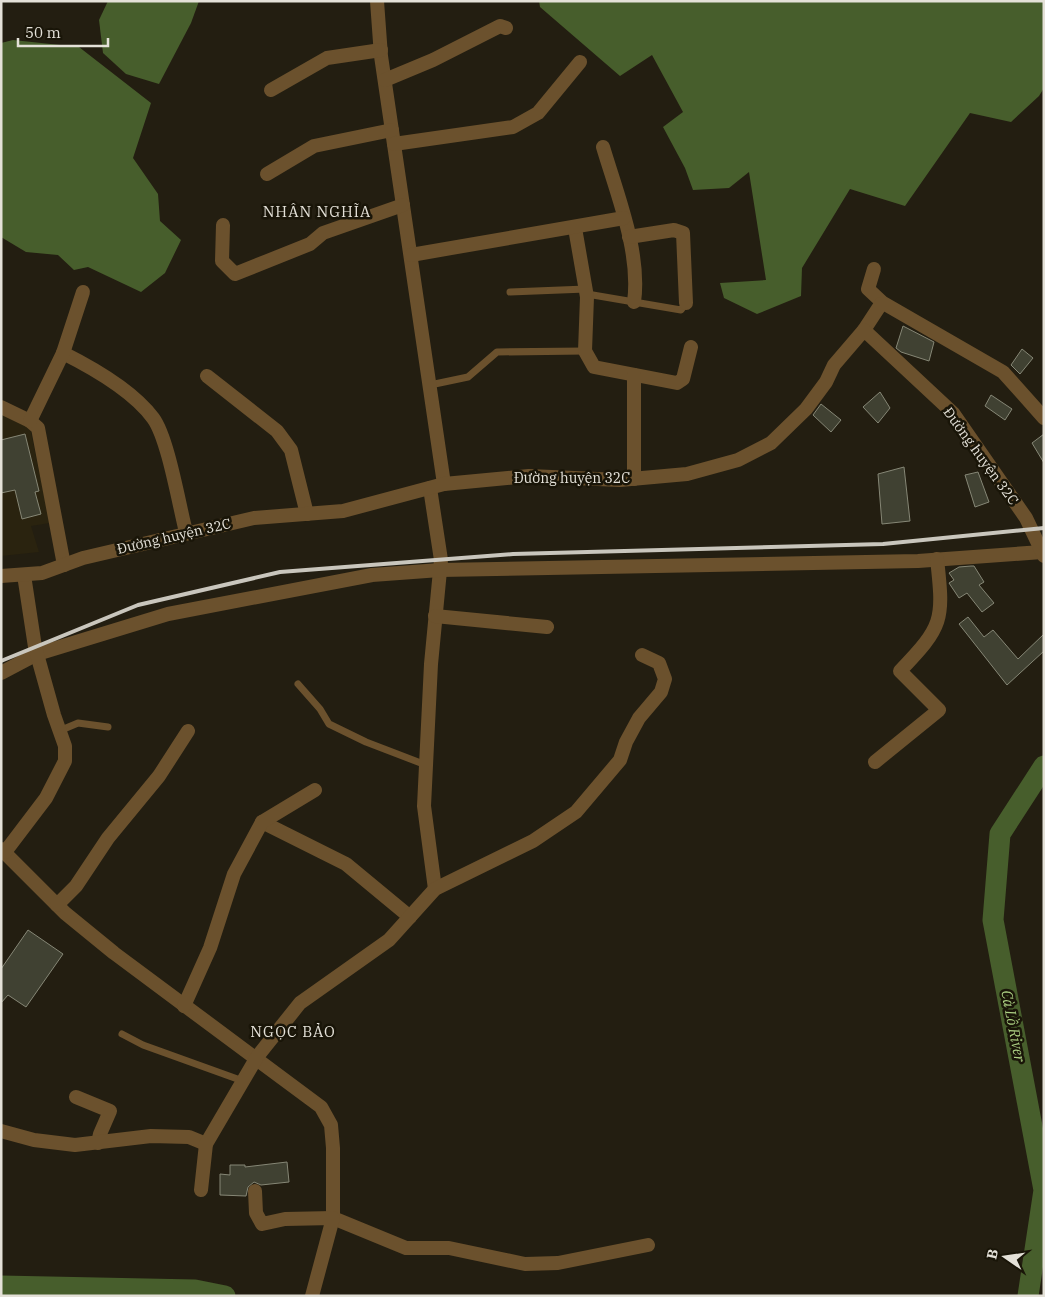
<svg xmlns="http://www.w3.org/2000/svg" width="1045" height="1297" font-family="'IBM Plex Serif',serif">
	<rect width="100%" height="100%" fill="#231e11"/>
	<polygon fill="#2a230f" points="1,412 30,428 50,523 31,526 39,552 1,556"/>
	<g fill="#475e2c">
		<polygon points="108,1 199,1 191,23 159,84 126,74 103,53 99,20"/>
		<polygon points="539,1 1044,1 1044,88 1039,96 1011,122 970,113 905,206 850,189 802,268 801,296 757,314 724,298 720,283 766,280 749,172 729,188 693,190 685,168 663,127 683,112 652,55 620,76 540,7"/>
		<polygon points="13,40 79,47 151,103 133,158 158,194 160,221 181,240 165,273 141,292 88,267 74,270 58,255 26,252 1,237 1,43"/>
	</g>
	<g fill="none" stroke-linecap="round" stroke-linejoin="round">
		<g stroke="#475e2c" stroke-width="21">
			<polyline points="1,1286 195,1290 225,1296"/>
			<polyline points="1028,1296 1044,1190 993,920 1000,834 1044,766"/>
		</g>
	</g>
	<g fill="#404132" stroke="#868776">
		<polygon points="903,326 934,342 929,361 901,352 896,348"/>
		<polygon points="1022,349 1033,358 1020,374 1011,365"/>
		<polygon points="880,392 890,408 878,423 863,407"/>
		<polygon points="991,395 1012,409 1005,420 985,406"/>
		<polygon points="821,404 841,420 831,432 813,415"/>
		<polygon points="25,434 39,491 35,492 41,514 22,519 15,490 1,493 1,440"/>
		<polygon points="1044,434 1044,463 1032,443"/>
		<polygon points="904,467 910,521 882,524 878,474"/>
		<polygon points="978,472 989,502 975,507 965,475"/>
		<polygon points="971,566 974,566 984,582 979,585 994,603 982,612 967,593 959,598 949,583 954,580 949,573 959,567"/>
		<polygon points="968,617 984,637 993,630 1018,659 1044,634 1044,651 1007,685 959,624"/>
		<polygon points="28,930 63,954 26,1007 8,995 1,1003 1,969"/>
		<polygon points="287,1162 289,1182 261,1185 254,1182 248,1187 246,1196 220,1195 220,1174 230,1175 230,1165 245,1165 245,1167"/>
	</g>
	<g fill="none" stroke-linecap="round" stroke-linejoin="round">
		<g stroke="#6b512d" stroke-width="7">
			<polyline points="510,292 586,289"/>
			<polyline points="587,294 681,310 686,303"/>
			<polyline points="430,385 468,377 497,352 585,351"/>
			<polyline points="298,684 320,709 329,724 366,742 426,765"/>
			<polyline points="59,731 78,723 108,727"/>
			<polyline points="122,1034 143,1045 243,1081"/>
		</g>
		<g stroke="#6b512d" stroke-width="14">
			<polyline points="377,1 381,56 444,484"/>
			<polyline points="385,80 433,60 500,26 506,28"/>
			<polyline points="271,90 327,58 381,50"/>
			<polyline points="394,144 513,127 538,113 580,62"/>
			<path d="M603,147C617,194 641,253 634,302"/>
			<polyline points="267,174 314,146 392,130"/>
			<polyline points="223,225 222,261 235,274 310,244 323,233 403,205"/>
			<polyline points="575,228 587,297 585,351 594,367 677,383 683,379 691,347"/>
			<polyline points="629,237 674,230 683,233 686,303"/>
			<polyline points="411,255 624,218"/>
			<polyline points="874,269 868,289 883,303"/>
			<polyline points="864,330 881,304 885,304 1003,372 1044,418"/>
			<path d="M63,353C93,368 133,391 153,418C168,438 179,505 186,532"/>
			<polyline points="207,376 277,431 291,450 307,514"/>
			<polyline points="1,407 30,421 38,428 64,565"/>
			<polyline points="30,421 63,353 83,292"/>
			<polyline points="634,479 634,375"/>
			<polyline points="430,488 441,560 431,664 424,806 435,889"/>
			<polyline points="435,616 547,627"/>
			<polyline points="1,673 37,654 168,614 372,575 440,570 918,561 1042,552"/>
			<path d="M875,762L939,710L900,671C943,626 944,621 937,559"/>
			<polyline points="262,822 346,864 410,917"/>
			<polyline points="1,849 65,913 114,953 321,1107 331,1125 333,1148 333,1218 406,1248 449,1248 525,1264 558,1263 648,1245"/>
			<polyline points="5,852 46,798 65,761 65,746 54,715 35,647 24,575"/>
			<polyline points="57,905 76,886 108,838 159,776 188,731"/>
			<polyline points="184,1006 210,948 234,874 262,822 315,790"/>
			<polyline points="76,1097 110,1111 100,1134 98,1143"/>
			<polyline points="1,1131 34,1140 75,1145 151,1136 189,1137 206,1144"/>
			<polyline points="201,1190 206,1144 257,1057 300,1003 389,940 435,889 533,841 576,812 620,760 626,742 639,718 661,692 665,679 659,663 642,655"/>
			<polyline points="255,1191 256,1213 262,1224 285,1219 333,1218 312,1296"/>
		</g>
		<polyline stroke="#6b512d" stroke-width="14" points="1,576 42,573 83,558 254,518 343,511 444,484 529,476 620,480 687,474 738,460 771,443 806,409 826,382 834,365 864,330 953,413 1026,518 1044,556"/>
		<polyline stroke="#c9c6bd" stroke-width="4" points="1,661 138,605 280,572 513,554 883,544 1044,528"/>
	</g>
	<g text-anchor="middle" stroke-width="5" stroke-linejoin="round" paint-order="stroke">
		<g font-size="14" fill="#e4e1d8" stroke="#191508">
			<text transform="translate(981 456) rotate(54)" y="5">Đường huyện 32C</text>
			<text x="572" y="483">Đường huyện 32C</text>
			<text transform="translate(174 536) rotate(-13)" y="5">Đường huyện 32C</text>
		</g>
		<g font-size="15" letter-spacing="1" fill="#e4e1d8" stroke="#191508">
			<text x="317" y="217">NHÂN NGHĨA</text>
			<text x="293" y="1037">NGỌC BẢO</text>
		</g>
		<g font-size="15" font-style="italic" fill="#acd083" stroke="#191508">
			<text transform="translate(1013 1026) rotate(79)" y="5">Cà Lồ River</text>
		</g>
	</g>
	<rect width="1045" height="1297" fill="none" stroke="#e4e1d8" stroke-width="5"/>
	<g transform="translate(1005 1257) rotate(283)" stroke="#191508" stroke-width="4" paint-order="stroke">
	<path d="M0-4L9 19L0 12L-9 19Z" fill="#e4e1d8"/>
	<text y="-8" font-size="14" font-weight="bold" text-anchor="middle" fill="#e4e1d8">B</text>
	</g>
	<path d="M18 38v8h90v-8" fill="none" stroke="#e4e1d8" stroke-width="2.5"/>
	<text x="25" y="38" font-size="15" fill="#e4e1d8" stroke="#191508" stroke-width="4" paint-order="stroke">50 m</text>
</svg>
